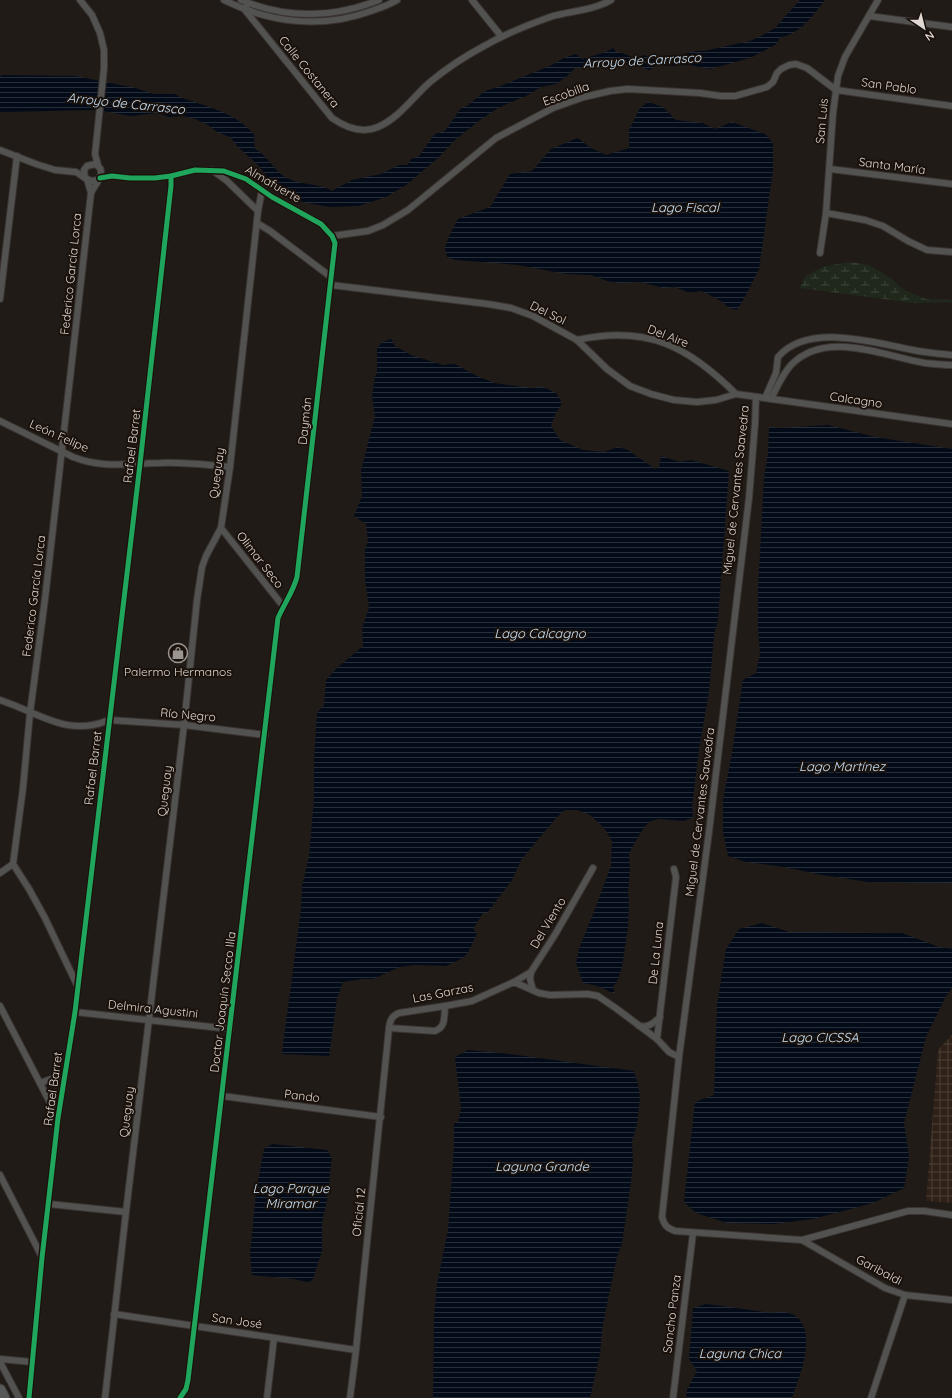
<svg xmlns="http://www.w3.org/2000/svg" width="952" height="1398" font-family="Quicksand,sans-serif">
	<defs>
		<pattern id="industrial-grid" width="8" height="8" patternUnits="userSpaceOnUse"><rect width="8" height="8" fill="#2f2117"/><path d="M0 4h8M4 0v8" fill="none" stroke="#4d4038"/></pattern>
		<pattern id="grass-dots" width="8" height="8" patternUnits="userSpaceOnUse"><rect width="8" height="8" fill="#1f281a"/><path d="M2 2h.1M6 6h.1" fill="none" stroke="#3f463a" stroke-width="1.8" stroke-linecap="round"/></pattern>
		<pattern id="wetland-marsh" width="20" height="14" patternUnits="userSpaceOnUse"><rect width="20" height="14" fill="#1f281a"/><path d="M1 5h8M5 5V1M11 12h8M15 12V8" fill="none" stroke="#3f463a"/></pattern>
		<pattern id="water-rules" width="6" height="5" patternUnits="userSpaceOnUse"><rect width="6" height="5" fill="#030b18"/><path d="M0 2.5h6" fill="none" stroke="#272e39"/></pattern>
	</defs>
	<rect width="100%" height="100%" fill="#201b17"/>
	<polygon fill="url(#industrial-grid)" points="952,1035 952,1203 926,1201 938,1050"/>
	<path fill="url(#grass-dots)" d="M376,4H377V6C332,22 296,22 249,8L251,6L276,13L358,10Z"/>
	<polygon fill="url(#wetland-marsh)" points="850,262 869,265 891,278 904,290 926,299 952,300 952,303 948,302 913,303 800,288 805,276 825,266"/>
	<g fill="url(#water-rules)">
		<path d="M800,0H825C813,15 801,34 781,37L775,45L750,58L710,69L690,65L667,66L658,64L650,70L632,64L575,68L567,76L556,84L541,87L528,95L498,108L480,120L456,139L438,158L406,185L386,197L359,206L330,207L307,203L292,199L278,193L260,167L238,147L230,137L217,132L208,125L195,119L184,116L169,117L158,113L130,116L98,110L0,112V76L3,75L75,76L136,88L153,94H175L180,97C205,106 238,113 255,136L254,142L255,149C269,156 274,172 287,178C300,185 323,184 332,191L352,180L381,174L399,165H407L411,159L419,156L435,134L445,131L461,108L467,106L485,91L498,87L552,65L564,58L576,54L582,59L606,52L613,48L616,52L622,53L635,58L644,55L652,59C660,57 664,59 672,58C683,55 693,50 704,51L750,41L763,35L775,28Z"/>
		<polygon points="648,102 663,107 676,120 703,123 715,129 732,122 765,134 773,143 773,170 759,269 745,297 737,310 729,308 721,301 702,291 695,292 687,292 675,287 663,288 641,282 620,283 607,281 591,275 566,274 518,265 456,260 447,257 445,248 449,236 458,219 490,207 510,174 532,171 551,149 578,138 591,148 606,155 629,148 629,130 640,108"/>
		<polygon points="391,339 395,346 411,355 443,365 455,364 477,376 494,383 531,388 543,387 550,390 557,394 562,403 555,415 551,426 560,440 583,450 604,452 618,447 628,450 655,469 659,467 661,456 680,462 691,460 729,471 718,619 714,635 709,692 699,749 692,807 693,818 683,821 659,819 651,821 645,826 634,844 629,853 630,869 628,893 629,902 628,927 622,967 618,979 613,987 615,993 610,992 598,986 583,983 576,963 579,949 595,909 611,866 612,841 604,828 590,815 577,810 565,810 556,818 521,860 512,880 487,913 483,913 473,929 477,933 468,953 461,959 446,966 414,965 400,967 373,979 362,979 343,982 337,999 329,1056 282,1054 285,1030 301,909 302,886 309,857 314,799 314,762 317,713 324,705 326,680 337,668 363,646 362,628 369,608 365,579 365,548 368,542 366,524 354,516 362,496 361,470 375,416 372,396 375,377 377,373 377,348 383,342"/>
		<polygon points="828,425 875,437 952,449 952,883 868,882 822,875 784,867 746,862 728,856 723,832 723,800 732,753 743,680 756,673 760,654 758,629 758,590 764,478 768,453 769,427 783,428"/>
		<polygon points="762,923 789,932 902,933 939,947 952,949 952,988 945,998 926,1037 904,1123 909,1157 904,1188 873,1203 813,1219 773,1224 727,1223 696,1213 684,1202 695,1102 714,1095 717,1005 726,949 739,929"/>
		<polygon points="468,1050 510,1054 634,1071 638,1084 640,1097 637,1124 632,1141 633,1162 631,1182 622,1243 617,1257 607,1304 602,1330 600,1354 590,1398 433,1398 434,1317 437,1284 448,1230 454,1144 454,1123 458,1122 461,1109 455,1057"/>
		<polygon points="272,1144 327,1150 332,1158 330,1175 327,1200 322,1223 322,1251 313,1279 311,1281 307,1282 294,1279 252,1275 250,1255 256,1192 264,1149"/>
		<path d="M706,1304C725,1306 744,1309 764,1312C775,1314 783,1309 794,1315C819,1330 799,1378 792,1398H686L687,1390L697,1371L689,1359L693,1308Z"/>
	</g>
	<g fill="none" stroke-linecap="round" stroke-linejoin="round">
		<defs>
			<g id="street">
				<polyline points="80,0 92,15 100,33 104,50 104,68 96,145 95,154 98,165"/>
				<path d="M224,0C270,23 322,29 371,11C380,8 389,5 397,0"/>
				<path d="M241,0C287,19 332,19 379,0"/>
				<polyline points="472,0 501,36"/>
				<path d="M247,3L245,10L332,118C345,127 362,134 378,127C399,118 413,97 430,82C447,68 467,55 486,45C507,33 530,24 553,16C572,11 594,10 611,0"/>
				<polyline points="869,16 952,27"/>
				<polyline points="0,150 36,164 55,170 76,172 85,178"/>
				<polyline points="830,169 952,184"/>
				<polyline points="212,170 226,180 258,211"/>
				<path d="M100,178L112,176L130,178H155L171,176L195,170L224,171L246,179L272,197L321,224L332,236L335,243L297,577C293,592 284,604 278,618L188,1380L186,1389L180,1398"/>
				<path d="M91,193C95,184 109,171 95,164L87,166L84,170L85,178L91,181L98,180"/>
				<polyline points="826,213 865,220 883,226 908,241 927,250 952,252"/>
				<polyline points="257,223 270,231 331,277"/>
				<polyline points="332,236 368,231 383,225 408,210 496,138 553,108 584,97 610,91 628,89 700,93 721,96 735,96 767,87 773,82 777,73 781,69 789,65 796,64 807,68 836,90 952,106"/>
				<polyline points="820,253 826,213 833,113 838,76 845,57 878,0"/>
				<polyline points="331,285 488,304 511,308 533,316 577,340 607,369 630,386 651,394 674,400 697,402 716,400 736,394 952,424"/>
				<polyline points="0,299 17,156"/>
				<path d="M577,340C647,325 688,346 736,394"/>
				<path d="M756,397L755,424L749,498L709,832L679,1057L662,1217C664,1225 667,1228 675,1231L802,1240L908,1211H924L952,1215"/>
				<path d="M765,398L776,373L778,357C809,321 878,344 918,351C930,353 941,354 952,355"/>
				<path d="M771,399C777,387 782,375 791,365C826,329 883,356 925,363C934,364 943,365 952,365"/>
				<path d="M0,421L73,457C104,469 129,463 161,463C184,462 207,465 230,467"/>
				<polyline points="221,528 283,606"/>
				<path d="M0,700C38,712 67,738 109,720L184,725L265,735"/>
				<polyline points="0,873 13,864"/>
				<polyline points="514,982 531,972"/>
				<polyline points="77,985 45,918 29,889 13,864 23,788 30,713 45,599 91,193 87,179"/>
				<polyline points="533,990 530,979 531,972 556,933 593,868"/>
				<polyline points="0,1006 58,1118"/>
				<polyline points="75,1012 230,1029"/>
				<path d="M639,1026C648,1028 654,1023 660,1017"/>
				<path d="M389,1028L435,1031C446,1027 444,1017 445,1006"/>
				<polyline points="657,1039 676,877 674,869"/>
				<polyline points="40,1083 65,1074"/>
				<polyline points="222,1096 381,1117"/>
				<polyline points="0,1175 42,1257"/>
				<polyline points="49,1204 126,1212"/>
				<polyline points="802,1240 885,1288 905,1295 952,1300"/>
				<polyline points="114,1314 356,1350"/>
				<polyline points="0,1359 32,1362"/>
				<polyline points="0,1362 19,1398"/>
				<polyline points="29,1398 42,1258 58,1118 75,1012 140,464 171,186 171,176"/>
				<polyline points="105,1398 126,1212 184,725 197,600 202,567 206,556 221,528 230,467 258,211 262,190"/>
				<polyline points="267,1398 274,1338"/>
				<path d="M350,1398L356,1350L389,1028C390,1020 392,1016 399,1013L445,1006L472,1001L514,982L539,993L550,995L588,994L598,996L617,1009L657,1039L669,1052L679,1057"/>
				<polyline points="673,1398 693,1233"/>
				<polyline points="871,1398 905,1295"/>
			</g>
			<polyline id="highway" points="0,1390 4,1398"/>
		</defs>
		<use href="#street" stroke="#3a3532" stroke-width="8"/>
		<use href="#highway" stroke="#3a3532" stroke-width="13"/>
		<use href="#street" stroke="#525250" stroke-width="6"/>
		<use href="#highway" stroke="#565957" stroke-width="11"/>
		<defs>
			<g id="cycleway">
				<path d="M100,178L112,176L130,178H155L171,176L195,170L224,171L246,179L272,197L321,224L332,236L335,243L297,577C293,592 284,604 278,618L188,1380L186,1389L180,1398"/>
				<polyline points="29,1398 42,1258 58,1118 75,1012 140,464 171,186 171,176"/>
			</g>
		</defs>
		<use href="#cycleway" stroke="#1a110b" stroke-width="8"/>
		<use href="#cycleway" stroke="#20a55d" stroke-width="5"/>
	</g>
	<defs>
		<symbol id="shop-ring" viewBox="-11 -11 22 22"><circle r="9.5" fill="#1a110b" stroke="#9c9691" stroke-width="1.5"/><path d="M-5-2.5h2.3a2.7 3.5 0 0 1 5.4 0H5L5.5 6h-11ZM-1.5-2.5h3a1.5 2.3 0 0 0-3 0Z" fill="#9c9691"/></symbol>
	</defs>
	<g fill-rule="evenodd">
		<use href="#shop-ring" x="167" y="642" width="22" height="22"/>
	</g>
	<g text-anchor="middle" stroke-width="4" stroke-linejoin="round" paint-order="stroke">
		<g font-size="12" fill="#dfd8d3" stroke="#1a110b">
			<text transform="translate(309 72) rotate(51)" y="4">Calle Costanera</text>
			<text transform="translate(889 86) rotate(8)" y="4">San Pablo</text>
			<text transform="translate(566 94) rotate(-20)" y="4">Escobilla</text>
			<text transform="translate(822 121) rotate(-85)" y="4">San Luis</text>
			<text transform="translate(892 166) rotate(7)" y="4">Santa María</text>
			<text transform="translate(273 184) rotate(30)" y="4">Almafuerte</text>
			<text transform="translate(71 274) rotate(-84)" y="4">Federico García Lorca</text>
			<text transform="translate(548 313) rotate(26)" y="4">Del Sol</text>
			<text transform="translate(668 336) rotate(21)" y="4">Del Aire</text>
			<text transform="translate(856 400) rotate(8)" y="4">Calcagno</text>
			<text transform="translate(305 421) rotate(-84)" y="4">Daymán</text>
			<text transform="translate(59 436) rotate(24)" y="4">León Felipe</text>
			<text transform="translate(132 446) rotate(-83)" y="4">Rafael Barret</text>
			<text transform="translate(217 473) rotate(-82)" y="4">Queguay</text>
			<text transform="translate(736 490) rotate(-84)" y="4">Miguel de Cervantes Saavedra</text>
			<text transform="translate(260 560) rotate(52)" y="4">Olimar Seco</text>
			<text transform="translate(34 596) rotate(-83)" y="4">Federico García Lorca</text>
			<text transform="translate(188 715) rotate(5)" y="4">Río Negro</text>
			<text transform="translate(93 768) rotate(-83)" y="4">Rafael Barret</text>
			<text transform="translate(165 791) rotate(-83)" y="4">Queguay</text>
			<text transform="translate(700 812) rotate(-83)" y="4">Miguel de Cervantes Saavedra</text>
			<text transform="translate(548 923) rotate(-59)" y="4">Del Viento</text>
			<text transform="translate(656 953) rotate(-84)" y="4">De La Luna</text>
			<text transform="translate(443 993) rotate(-11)" y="4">Las Garzas</text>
			<text transform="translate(223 1002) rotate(-83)" y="4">Doctor Joaquín Secco Illa</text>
			<text transform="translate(153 1009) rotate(6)" y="4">Delmira Agustini</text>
			<text transform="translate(53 1089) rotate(-82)" y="4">Rafael Barret</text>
			<text transform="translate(302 1096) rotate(7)" y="4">Pando</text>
			<text transform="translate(127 1112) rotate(-83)" y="4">Queguay</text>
			<text transform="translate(359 1212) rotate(-84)" y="4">Oficial 12</text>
			<text transform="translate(879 1270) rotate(28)" y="4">Garibaldi</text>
			<text transform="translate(672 1314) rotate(-83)" y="4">Sancho Panza</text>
			<text transform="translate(237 1321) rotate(8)" y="4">San José</text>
		</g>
		<g font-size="12" fill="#dfd8d3" stroke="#1a110b">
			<text x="178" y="676">Palermo Hermanos</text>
		</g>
		<g font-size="13" font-style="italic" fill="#c5e0f8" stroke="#1a110b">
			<text transform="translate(642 60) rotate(-3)" y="5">Arroyo de Carrasco</text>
			<text transform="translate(126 103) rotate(6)" y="5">Arroyo de Carrasco</text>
			<text x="685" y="212">Lago Fiscal</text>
			<text x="540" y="638">Lago Calcagno</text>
			<text x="842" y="771">Lago Martínez</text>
			<text x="820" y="1042">Lago CICSSA</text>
			<text x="542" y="1171">Laguna Grande</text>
			<text x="291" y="1193">Lago Parque<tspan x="291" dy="15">Miramar</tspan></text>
			<text x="740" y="1358">Laguna Chica</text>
		</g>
	</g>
	<g transform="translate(924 28) rotate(145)" stroke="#1a110b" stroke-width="3" paint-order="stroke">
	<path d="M0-3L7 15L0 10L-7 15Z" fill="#dfd8d3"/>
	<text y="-6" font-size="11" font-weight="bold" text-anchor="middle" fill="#dfd8d3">N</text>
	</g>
</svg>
